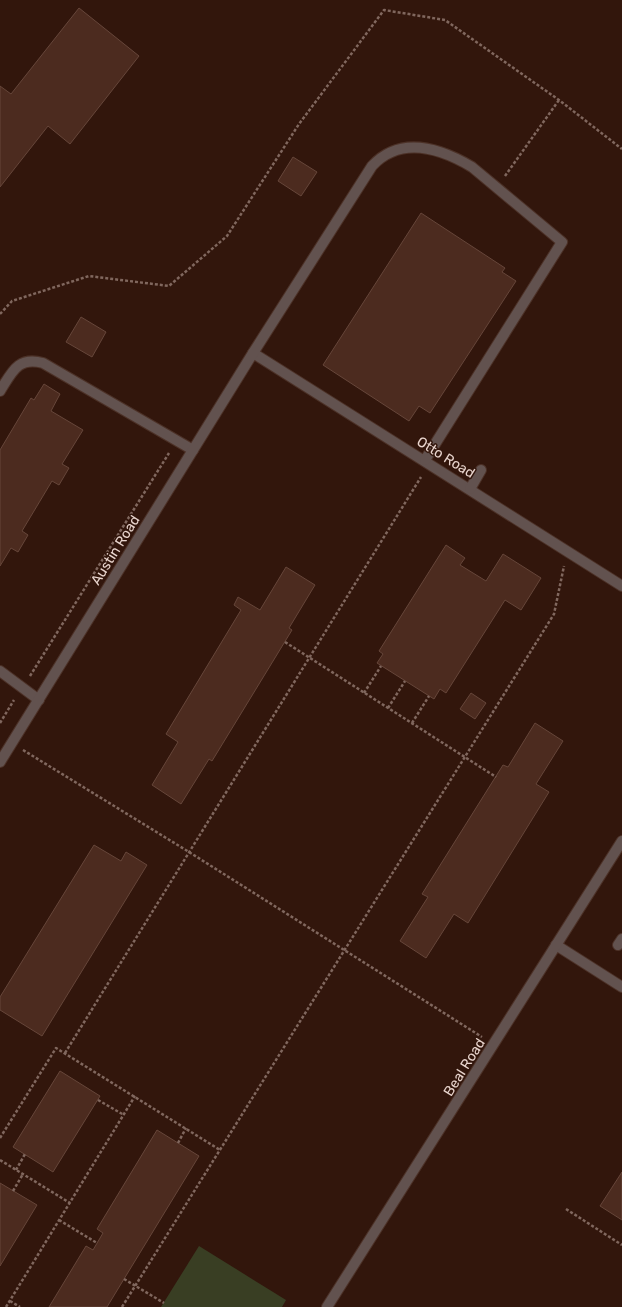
<svg xmlns="http://www.w3.org/2000/svg" width="622" height="1307" font-family="Rubik,sans-serif">
	<rect width="100%" height="100%" fill="#32160c"/>
	<polygon fill="#393e23" points="199,1246 286,1300 282,1307 161,1307"/>
	<g fill="#4c2b1f" stroke="#66463a">
		<polygon points="79,8 139,56 70,144 48,126 0,187 0,86 11,94"/>
		<polygon points="293,157 317,172 301,196 278,181"/>
		<polygon points="421,213 505,268 502,272 516,281 430,413 419,406 409,421 323,365"/>
		<polygon points="81,317 106,332 92,357 66,342"/>
		<polygon points="44,384 60,394 51,411 83,430 62,464 69,468 59,485 52,481 22,531 28,535 18,552 11,548 0,566 0,450 31,398 34,400"/>
		<polygon points="446,545 465,558 460,565 486,581 503,554 541,578 521,610 505,600 446,693 440,689 434,699 377,663 383,654 379,651"/>
		<polygon points="286,567 315,585 289,628 292,630 212,761 209,759 181,804 152,785 178,742 166,734 241,610 234,605 238,597 260,610"/>
		<polygon points="471,693 486,703 475,719 460,709"/>
		<polygon points="535,723 563,741 536,784 549,792 468,923 454,914 426,958 400,941 428,897 422,894 503,765 508,767"/>
		<polygon points="94,845 121,861 126,852 147,865 42,1036 0,1010 0,997"/>
		<polygon points="60,1071 100,1096 53,1172 13,1147"/>
		<polygon points="157,1130 199,1156 124,1279 107,1307 49,1307 86,1246 93,1250 103,1233 97,1229"/>
		<polygon points="622,1172 622,1220 600,1206"/>
		<polygon points="0,1183 37,1205 0,1266"/>
	</g>
	<g fill="none" stroke-linecap="round" stroke-linejoin="round">
		<defs>
			<g id="minor">
				<polyline points="253,353 622,586"/>
				<path d="M0,391C12,372 18,356 43,363L193,450"/>
				<polyline points="470,489 481,470"/>
				<polyline points="0,671 39,700"/>
				<path d="M0,762L253,353L372,166C401,135 440,148 472,167L562,242L425,460"/>
				<polyline points="556,945 622,987"/>
				<polyline points="618,945 622,939"/>
				<polyline points="327,1307 622,841"/>
			</g>
		</defs>
		<use href="#minor" stroke="#4c3127" stroke-width="12"/>
		<g stroke="#80675e" stroke-width="2.5" stroke-dasharray="3 2" stroke-linecap="butt">
			<polyline points="505,176 559,100"/>
			<polyline points="0,314 12,301 89,276 169,286 227,236 299,124 384,10 445,20 559,100 622,149"/>
			<polyline points="285,642 496,777"/>
			<polyline points="30,676 169,453"/>
			<polyline points="364,693 381,666"/>
			<polyline points="388,708 405,681"/>
			<polyline points="0,723 14,700"/>
			<polyline points="412,723 429,696"/>
			<polyline points="23,750 189,852 482,1037"/>
			<polyline points="65,1053 421,477"/>
			<polyline points="98,1100 124,1115"/>
			<polyline points="0,1138 56,1048 220,1150"/>
			<polyline points="178,1143 186,1128"/>
			<polyline points="0,1160 70,1203"/>
			<polyline points="16,1170 25,1154"/>
			<polyline points="13,1191 23,1174"/>
			<polyline points="566,1209 622,1245"/>
			<polyline points="59,1220 97,1243"/>
			<polyline points="124,1279 164,1303"/>
			<polyline points="10,1301 20,1307"/>
			<polyline points="6,1307 135,1096"/>
			<polyline points="122,1307 554,614 564,566"/>
		</g>
		<use href="#minor" stroke="#62524f" stroke-width="10"/>
	</g>
	<g text-anchor="middle" stroke-width="3" stroke-linejoin="round" paint-order="stroke">
		<g font-size="14" fill="#e9d5ce" stroke="#32160c">
			<text transform="translate(446 457) rotate(32)" y="5">Otto Road</text>
			<text transform="translate(115 550) rotate(-58)" y="5">Austin Road</text>
			<text transform="translate(464 1067) rotate(-58)" y="5">Beal Road</text>
		</g>
	</g>
</svg>
